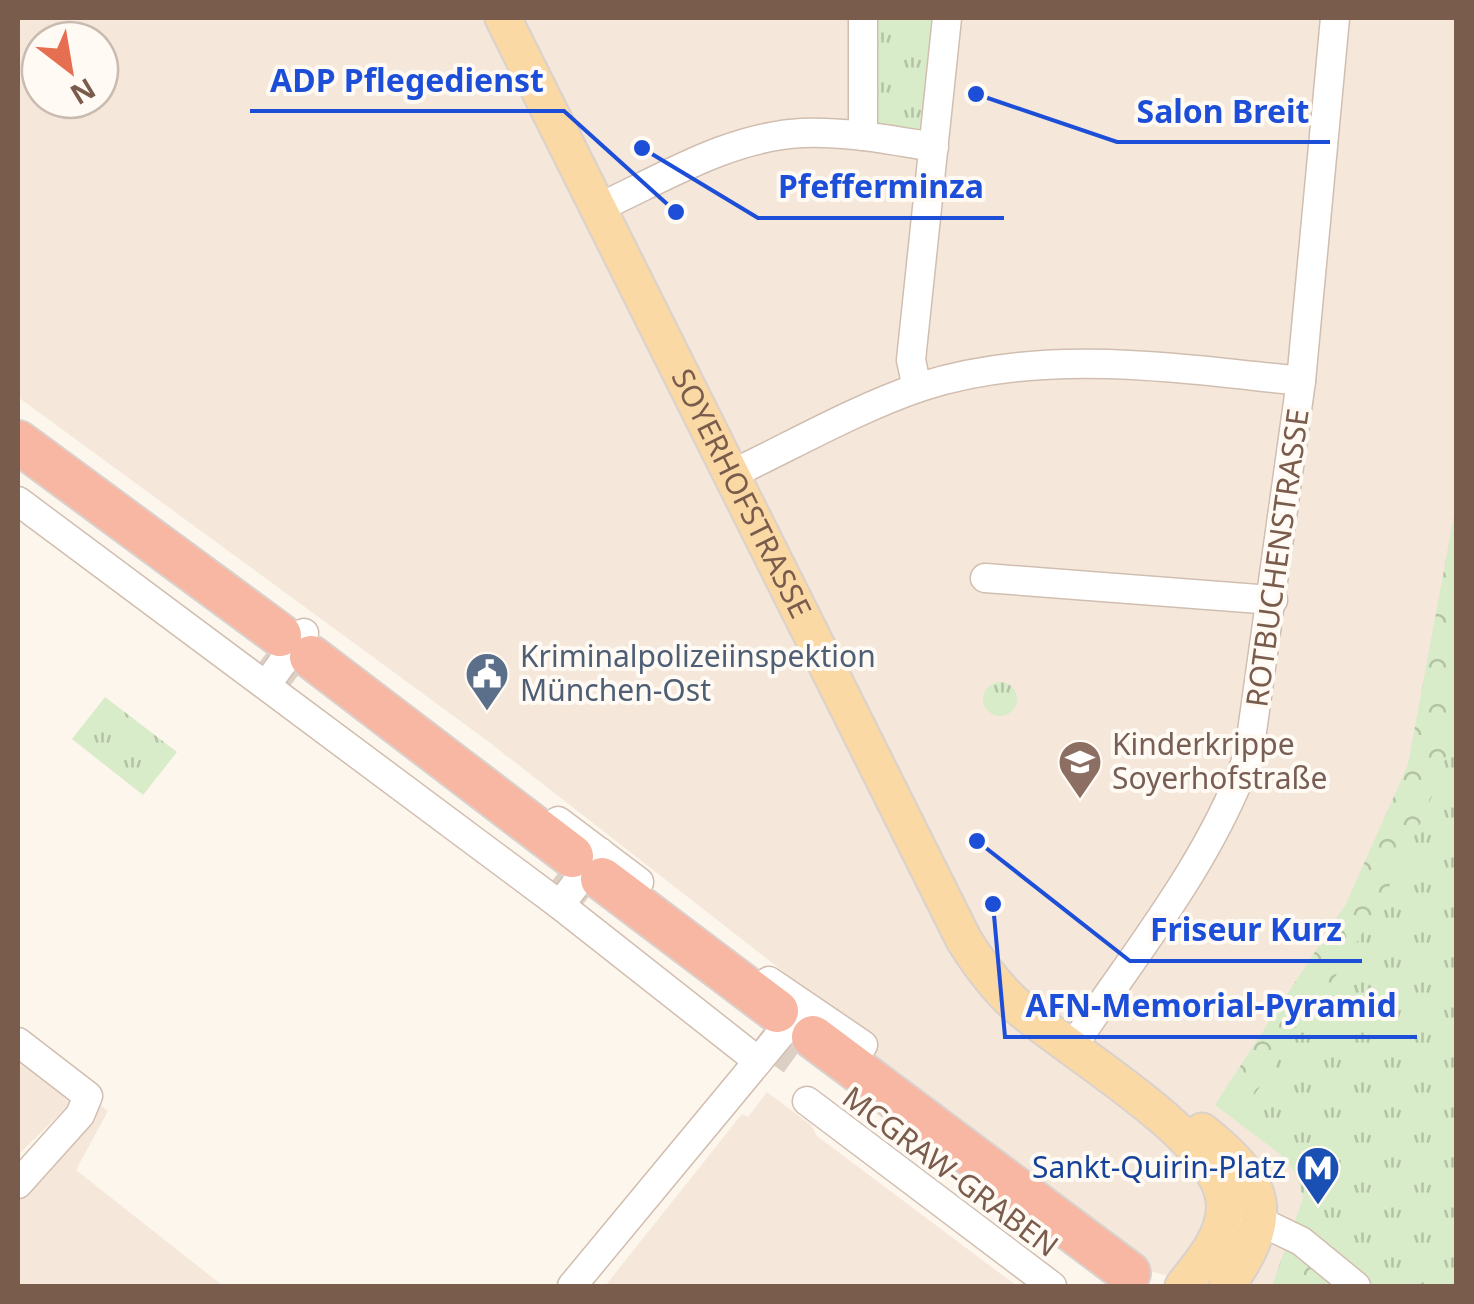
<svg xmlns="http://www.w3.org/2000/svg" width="1474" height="1304" font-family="'Noto Sans',sans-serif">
	<defs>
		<pattern id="grass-tufts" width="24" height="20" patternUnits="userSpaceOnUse" patternTransform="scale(2.5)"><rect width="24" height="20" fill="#d8ecc9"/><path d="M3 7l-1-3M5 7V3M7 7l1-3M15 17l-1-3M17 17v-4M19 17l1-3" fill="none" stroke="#b4c2a5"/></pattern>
		<pattern id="forest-crowns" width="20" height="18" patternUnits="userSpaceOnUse" patternTransform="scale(2.5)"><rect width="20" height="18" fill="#d8ecc9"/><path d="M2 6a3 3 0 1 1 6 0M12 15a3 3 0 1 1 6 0" fill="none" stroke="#b4c2a5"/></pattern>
	</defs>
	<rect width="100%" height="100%" fill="#fdf6ec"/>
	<g fill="#f5e8da" fill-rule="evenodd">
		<path d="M18,18H1456V1286H1211L1136,1268L865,1052L853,1026L489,742L18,397ZM40,40H100V100H40Z"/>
		<polygon points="18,1054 75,1099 18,1155"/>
		<polygon points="767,1092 811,1125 817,1136 1017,1286 605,1286 742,1114 748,1117"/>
		<polygon points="88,1096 108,1111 76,1170 223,1286 18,1286 18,1184"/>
	</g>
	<g fill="url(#grass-tufts)">
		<polygon points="876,18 933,18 923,135 872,128"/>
		<polygon points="1456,505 1456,1286 1272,1286 1303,1198 1297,1175 1280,1154 1215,1105 1345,906 1408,765"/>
		<circle cx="1000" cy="699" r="17"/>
		<polygon points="105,697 177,752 143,795 72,739"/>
	</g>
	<g fill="url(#forest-crowns)">
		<path d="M1456,505C1457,576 1467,676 1450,742C1418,861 1325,996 1254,1095L1220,1097L1345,906L1408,765Z"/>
		<polygon points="1301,1252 1344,1286 1272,1286 1285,1257"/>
	</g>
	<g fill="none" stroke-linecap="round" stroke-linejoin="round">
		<g stroke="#dcd0c4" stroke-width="42" stroke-dasharray="42 21" stroke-linecap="butt">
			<polyline points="265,655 296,678"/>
			<polyline points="556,876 587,899"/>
			<polyline points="762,1031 798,1057"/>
		</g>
		<defs>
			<g id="minor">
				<polyline points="863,136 863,18"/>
				<path d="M598,208C664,178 728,137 802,133C846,131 890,140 934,147"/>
				<polyline points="917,388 911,360 947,18"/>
				<path d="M732,474C793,445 856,409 920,387C1044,347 1175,368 1301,381"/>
				<polyline points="18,501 560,905 758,1061"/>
				<polyline points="985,578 1273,600"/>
				<polyline points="267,684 304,633"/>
				<polyline points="558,821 639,882"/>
				<polyline points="560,905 600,852"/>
				<polyline points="769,981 863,1045"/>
				<polyline points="18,1042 88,1096 80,1115 18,1184"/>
				<path d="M1071,1049C1135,952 1210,863 1249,753L1301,381L1335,18"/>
				<polyline points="807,1101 1052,1286"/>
				<polyline points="1245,1209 1249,1216 1301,1241 1356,1286"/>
				<polyline points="572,1286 803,1007"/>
			</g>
			<g id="major">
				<path id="s1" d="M503,18L964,940C979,964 995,986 1016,1005C1066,1050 1216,1135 1224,1200C1228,1233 1202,1262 1183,1286"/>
				<path d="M1202,1131C1269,1184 1276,1216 1227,1286"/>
			</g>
			<g id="highway">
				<polyline points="18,442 280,635"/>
				<polyline points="311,657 572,856"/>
				<polyline points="602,879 777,1011"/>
				<polyline points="813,1037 1129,1273"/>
			</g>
		</defs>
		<use href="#minor" stroke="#d1beb0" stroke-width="31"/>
		<use href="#major" stroke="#dad1cd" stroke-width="39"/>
		<use href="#highway" stroke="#dad1cd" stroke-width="46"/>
		<use href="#minor" stroke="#fff" stroke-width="28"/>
		<use href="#major" stroke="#fbd9a5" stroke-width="35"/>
		<use href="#highway" stroke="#f7b7a3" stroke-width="42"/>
	</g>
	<defs>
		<symbol id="civic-pin" viewBox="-11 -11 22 30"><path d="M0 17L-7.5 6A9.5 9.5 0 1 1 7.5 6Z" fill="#5c6f8a" stroke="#fffaf3"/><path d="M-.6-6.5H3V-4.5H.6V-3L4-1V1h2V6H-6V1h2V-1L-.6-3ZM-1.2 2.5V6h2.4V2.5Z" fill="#fff"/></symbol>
		<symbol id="school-pin" viewBox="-11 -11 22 30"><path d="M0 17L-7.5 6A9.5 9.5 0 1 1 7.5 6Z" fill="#8d6e63" stroke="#fffaf3"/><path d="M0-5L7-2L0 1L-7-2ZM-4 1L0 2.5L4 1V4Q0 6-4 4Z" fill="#fff"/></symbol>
		<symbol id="metro-pin" viewBox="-11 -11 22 30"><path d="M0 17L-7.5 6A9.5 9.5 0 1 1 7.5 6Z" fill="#1a4fb4" stroke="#fffaf3"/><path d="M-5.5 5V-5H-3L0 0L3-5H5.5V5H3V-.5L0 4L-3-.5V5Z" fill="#fff"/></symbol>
	</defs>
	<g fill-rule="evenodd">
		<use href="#civic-pin" x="462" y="649" width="50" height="68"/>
		<use href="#school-pin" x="1055" y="737" width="50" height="68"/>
		<use href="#metro-pin" x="1293" y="1143" width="50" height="68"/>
	</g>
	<g text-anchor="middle" stroke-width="8" stroke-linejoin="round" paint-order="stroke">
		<g font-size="30" fill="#7a5c4d" stroke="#fffaf3">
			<text dy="10" stroke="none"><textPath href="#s1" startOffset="532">SOYERHOFSTRASSE</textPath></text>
			<text transform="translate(1278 558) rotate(-82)" y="10">ROTBUCHENSTRASSE</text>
			<text transform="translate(950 1172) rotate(37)" y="10">MCGRAW-GRABEN</text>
		</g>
		<g font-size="30" fill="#4e5e75" stroke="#fffaf3" text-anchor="start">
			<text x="520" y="667">Kriminalpolizeiinspektion<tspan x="520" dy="34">München-Ost</tspan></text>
		</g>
		<g font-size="30" fill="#785e54" stroke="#fffaf3" text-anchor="start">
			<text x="1112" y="755">Kinderkrippe<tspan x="1112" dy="34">Soyerhofstraße</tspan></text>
		</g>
		<g font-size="30" fill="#164399" stroke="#fffaf3" text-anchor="end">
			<text x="1286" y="1178">Sankt-Quirin-Platz</text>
		</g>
	</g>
	<path fill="none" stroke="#1d4ed8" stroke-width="4" d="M676 212L564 111H250M976 94L1117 142H1330M642 148L758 218H1004M977 841L1130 961H1362M993 904L1005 1037H1417"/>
	<g fill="#1d4ed8" stroke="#fffaf3" stroke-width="4">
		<circle cx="676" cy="212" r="10"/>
		<circle cx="976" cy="94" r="10"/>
		<circle cx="642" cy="148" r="10"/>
		<circle cx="977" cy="841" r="10"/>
		<circle cx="993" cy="904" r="10"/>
	</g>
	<g font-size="32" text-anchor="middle" font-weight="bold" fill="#1d4ed8" stroke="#fffaf3" stroke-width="8" stroke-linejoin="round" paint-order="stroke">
		<text x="407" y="92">ADP Pflegedienst</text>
		<text x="1223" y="123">Salon Breit</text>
		<text x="881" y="198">Pfefferminza</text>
		<text x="1246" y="941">Friseur Kurz</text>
		<text x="1211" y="1017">AFN-Memorial-Pyramid</text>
	</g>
	<rect width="1474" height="1304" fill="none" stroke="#7a5c4d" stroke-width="40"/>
	<g transform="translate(70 70) rotate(149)"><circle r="48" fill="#fffaf3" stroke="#cabbb1" stroke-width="2.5"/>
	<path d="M0-8L18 38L0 25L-18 38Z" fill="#e76f51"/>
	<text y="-15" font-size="28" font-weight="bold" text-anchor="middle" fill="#7a5c4d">N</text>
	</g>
</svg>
